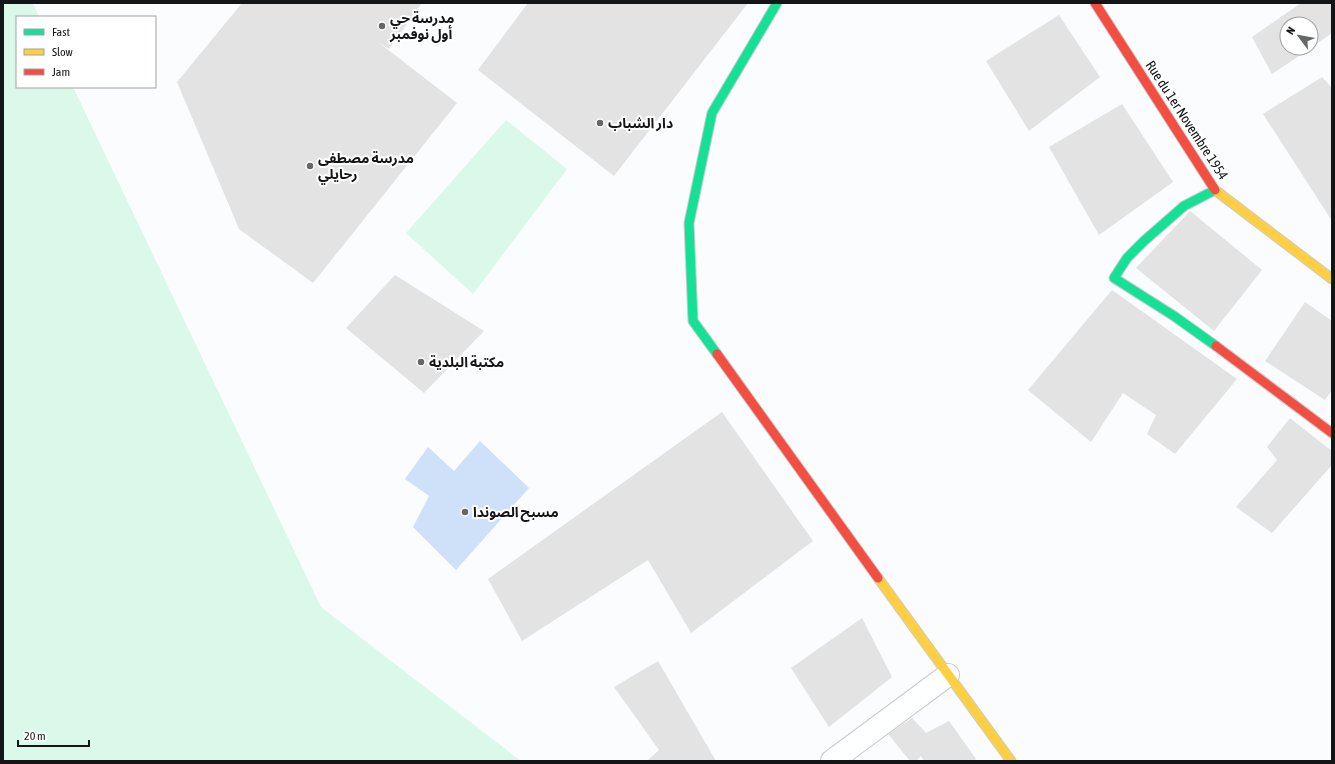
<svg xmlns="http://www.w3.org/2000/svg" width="1335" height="764" font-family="'Asap Condensed','Noto Sans Arabic',sans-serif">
	<rect width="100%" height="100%" fill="#fbfcfd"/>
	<g fill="#dbf9ea">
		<polygon points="3,3 33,3 39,17 17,17 17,87 73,87 321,607 521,761 3,761"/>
		<polygon points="506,120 567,169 473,294 406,233"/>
	</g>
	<polygon fill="#cfe0f9" points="480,441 529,488 456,570 413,527 429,496 405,479 428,447 454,471"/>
	<g fill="#e3e3e3">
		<polygon points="242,3 422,3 389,49 378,42 457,103 313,283 239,229 177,82"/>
		<polygon points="528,3 748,3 614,176 478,70"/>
		<polygon points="1301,3 1332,3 1332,33 1311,48 1311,24 1287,24 1287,48 1311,48 1272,74 1252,37"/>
		<polygon points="1059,15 1100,77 1029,131 986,61"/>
		<polygon points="1322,77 1332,88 1332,221 1263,114"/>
		<polygon points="1122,104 1173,182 1099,235 1049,147"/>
		<polygon points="1190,211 1262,270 1214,331 1136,268"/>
		<polygon points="395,275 484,331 424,393 346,328"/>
		<polygon points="1112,290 1237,379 1175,454 1147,434 1156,415 1123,393 1091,442 1028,390"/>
		<polygon points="1305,302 1332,321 1332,390 1325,400 1265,361"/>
		<polygon points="722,412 813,541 691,633 648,560 522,641 488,579"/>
		<polygon points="1290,418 1332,451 1332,465 1272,533 1236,507 1277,460 1267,447"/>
		<polygon points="862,618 892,677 829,727 791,668"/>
		<polygon points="658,661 716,761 647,761 659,750 614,687"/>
		<polygon points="912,718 926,733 949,721 976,759 974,761 924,761 921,756 916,761 910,761 888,734"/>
	</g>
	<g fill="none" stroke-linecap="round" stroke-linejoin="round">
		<defs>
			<polyline id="street" points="832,761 948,675"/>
			<g id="fast">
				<polyline points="1215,190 1184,206 1144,241 1127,258 1114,278 1174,316 1216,346"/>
				<polyline points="717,354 693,321 689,223 712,113 777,3"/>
			</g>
			<g id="slow">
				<polyline points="1215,190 1332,279"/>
				<polyline points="878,578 1011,761"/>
			</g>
			<g id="jam">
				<polyline points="1095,3 1215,190"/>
				<polyline points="1216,346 1332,433"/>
				<polyline points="717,354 878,578"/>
			</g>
		</defs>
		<use href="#street" stroke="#cbcccd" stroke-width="24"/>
		<use href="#fast" stroke="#cbcccd" stroke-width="11"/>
		<use href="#slow" stroke="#cbcccd" stroke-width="11"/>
		<use href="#jam" stroke="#cbcccd" stroke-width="11"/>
		<use href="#street" stroke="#feffff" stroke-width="22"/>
		<use href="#fast" stroke="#16e098" stroke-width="9"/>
		<use href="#slow" stroke="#ffcf43" stroke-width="9"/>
		<use href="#jam" stroke="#f24e42" stroke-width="9"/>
	</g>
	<g fill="#656667" stroke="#fff" stroke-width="1.5">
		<circle cx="382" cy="26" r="4"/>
		<circle cx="600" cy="123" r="4"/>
		<circle cx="310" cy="166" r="4"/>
		<circle cx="421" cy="362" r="4"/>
		<circle cx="465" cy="512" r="4"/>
	</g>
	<g text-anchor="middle" stroke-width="4" stroke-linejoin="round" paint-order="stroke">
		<g font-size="14" font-weight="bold" fill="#141516" stroke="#fff" text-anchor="start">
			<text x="390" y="23">مدرسة حي<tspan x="390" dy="16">أول نوفمبر</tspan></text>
			<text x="608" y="128">دار الشباب</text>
			<text x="318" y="163">مدرسة مصطفى<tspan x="318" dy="16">رحايلي</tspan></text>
			<text x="429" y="367">مكتبة البلدية</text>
			<text x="473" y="517">مسبح الصوندا</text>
		</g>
		<g font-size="14" fill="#141516" stroke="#fff">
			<text transform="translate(1187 120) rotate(57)" y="5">Rue du 1er Novembre 1954</text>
		</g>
	</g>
	<rect width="1335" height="764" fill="none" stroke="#141516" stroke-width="8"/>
	<rect x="16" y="16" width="140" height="72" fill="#ffffff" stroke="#a1a1a2"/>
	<rect x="24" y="29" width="20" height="6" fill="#16e098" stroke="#a1a1a2"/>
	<text x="52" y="36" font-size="12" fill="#141516">Fast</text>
	<rect x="24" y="49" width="20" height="6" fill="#ffcf43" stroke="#a1a1a2"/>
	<text x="52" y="56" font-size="12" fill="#141516">Slow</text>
	<rect x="24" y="69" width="20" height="6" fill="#f24e42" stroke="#a1a1a2"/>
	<text x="52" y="76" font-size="12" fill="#141516">Jam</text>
	<g transform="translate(1299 36) rotate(302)"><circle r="19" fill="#ffffff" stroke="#a1a1a2"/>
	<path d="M0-3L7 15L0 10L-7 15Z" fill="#656667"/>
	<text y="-6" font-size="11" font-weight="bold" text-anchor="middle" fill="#141516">N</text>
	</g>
	<path d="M18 740v6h71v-6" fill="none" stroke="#141516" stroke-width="2"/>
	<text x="24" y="740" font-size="12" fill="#141516" stroke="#ffffff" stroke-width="3" paint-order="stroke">20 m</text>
</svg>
